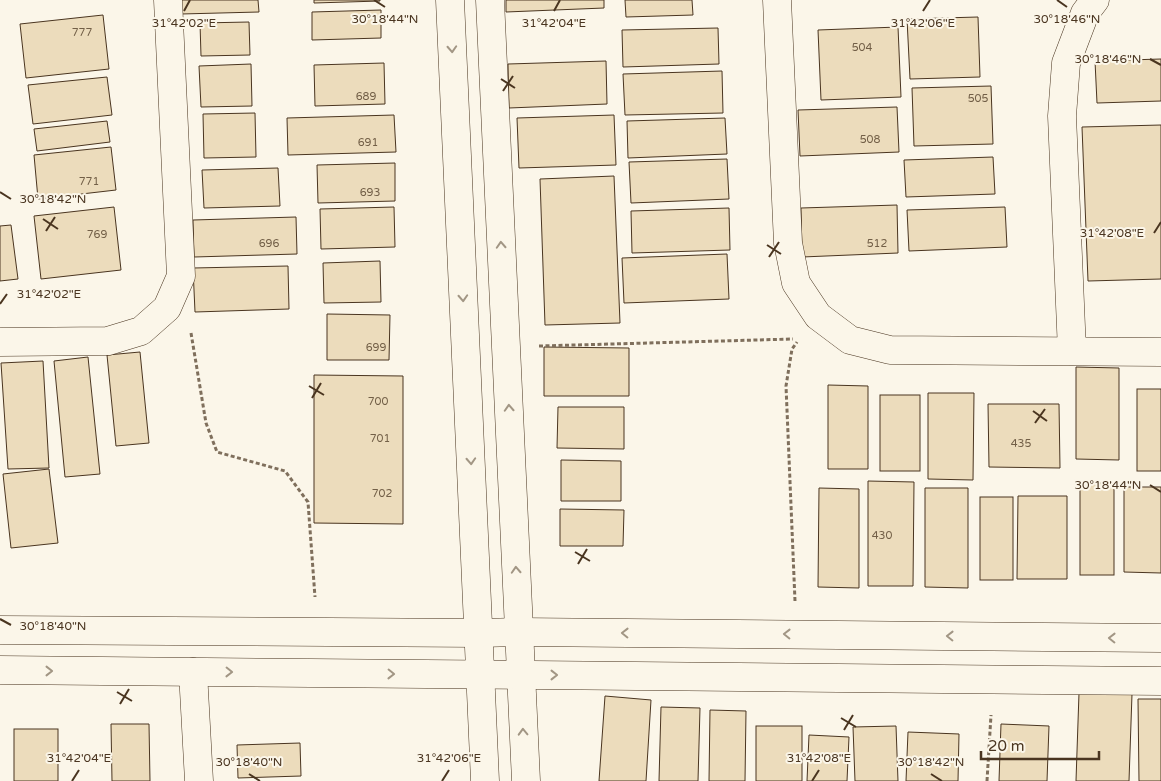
<svg xmlns="http://www.w3.org/2000/svg" width="1161" height="781" font-family="'Varela Round',sans-serif">
	<rect width="100%" height="100%" fill="#fbf6e9"/>
	<g fill="#ecdcbc" stroke="#4a3520">
		<polygon points="180,0 258,0 259,12 181,14"/>
		<polygon points="314,0 380,0 380,1 314,3"/>
		<polygon points="506,0 604,0 604,8 506,12"/>
		<polygon points="625,0 692,0 693,15 626,17"/>
		<polygon points="381,10 381,38 312,40 312,12"/>
		<polygon points="103,15 109,69 26,78 20,24"/>
		<polygon points="978,17 980,77 910,79 907,19"/>
		<polygon points="249,22 250,55 201,56 200,23"/>
		<polygon points="898,27 901,97 821,100 818,30"/>
		<polygon points="718,28 719,64 623,67 622,30"/>
		<polygon points="1161,59 1161,101 1097,103 1095,61"/>
		<polygon points="606,61 607,104 509,108 508,64"/>
		<polygon points="384,63 385,104 315,106 314,65"/>
		<polygon points="251,64 252,106 201,107 199,66"/>
		<polygon points="722,71 723,113 625,115 623,74"/>
		<polygon points="107,77 112,115 33,124 28,85"/>
		<polygon points="991,86 993,144 914,146 912,88"/>
		<polygon points="897,107 899,152 800,156 798,110"/>
		<polygon points="255,113 256,157 204,158 203,114"/>
		<polygon points="394,115 396,152 288,155 287,118"/>
		<polygon points="614,115 616,165 519,168 517,118"/>
		<polygon points="725,118 727,154 628,158 627,121"/>
		<polygon points="107,121 110,142 37,151 34,129"/>
		<polygon points="1161,125 1161,279 1088,281 1082,127"/>
		<polygon points="111,147 116,190 38,199 34,155"/>
		<polygon points="993,157 995,194 906,197 904,160"/>
		<polygon points="727,159 729,199 631,203 629,162"/>
		<polygon points="395,163 395,201 318,203 317,165"/>
		<polygon points="278,168 280,206 204,208 202,170"/>
		<polygon points="614,176 620,323 545,325 540,179"/>
		<polygon points="897,205 898,253 802,257 801,208"/>
		<polygon points="114,207 121,270 41,279 34,216"/>
		<polygon points="394,207 395,247 321,249 320,209"/>
		<polygon points="1005,207 1007,247 909,251 907,210"/>
		<polygon points="729,208 730,250 632,253 631,211"/>
		<polygon points="296,217 297,254 194,257 193,220"/>
		<polygon points="11,225 18,279 0,281 0,226"/>
		<polygon points="727,254 729,299 624,303 622,258"/>
		<polygon points="380,261 381,302 324,303 323,263"/>
		<polygon points="288,266 289,309 195,312 193,268"/>
		<polygon points="327,314 390,315 389,360 327,360"/>
		<polygon points="544,347 629,348 629,396 544,396"/>
		<polygon points="140,352 149,443 116,446 107,355"/>
		<polygon points="88,357 100,474 65,477 54,361"/>
		<polygon points="43,361 49,468 8,469 1,363"/>
		<polygon points="1076,367 1119,368 1119,460 1076,459"/>
		<polygon points="314,375 403,376 403,524 314,523"/>
		<polygon points="828,385 868,386 868,469 828,469"/>
		<rect x="1137" y="389" width="24" height="82"/>
		<polygon points="928,393 974,393 973,480 928,479"/>
		<rect x="880" y="395" width="40" height="76"/>
		<polygon points="988,404 1059,404 1060,468 989,467"/>
		<polygon points="558,407 624,407 624,449 557,448"/>
		<polygon points="561,460 621,461 621,501 561,501"/>
		<polygon points="49,469 58,543 11,548 3,474"/>
		<polygon points="868,481 914,482 913,586 868,586"/>
		<rect x="1080" y="483" width="34" height="92"/>
		<polygon points="1124,487 1161,487 1161,573 1124,572"/>
		<polygon points="819,488 859,489 859,588 818,587"/>
		<polygon points="925,488 968,488 968,588 925,587"/>
		<polygon points="1018,496 1067,496 1067,579 1017,579"/>
		<rect x="980" y="497" width="33" height="83"/>
		<polygon points="560,509 624,510 623,546 560,546"/>
		<polygon points="1079,693 1132,694 1129,781 1076,781"/>
		<polygon points="605,696 651,700 646,781 599,781"/>
		<polygon points="1138,699 1161,699 1161,781 1139,781"/>
		<polygon points="661,707 700,708 698,781 659,781"/>
		<polygon points="710,710 746,711 745,781 709,781"/>
		<polygon points="111,724 149,724 150,781 112,781"/>
		<polygon points="1001,724 1049,726 1047,781 999,781"/>
		<rect x="756" y="726" width="46" height="55"/>
		<polygon points="896,726 898,781 855,781 853,727"/>
		<rect x="14" y="729" width="44" height="52"/>
		<polygon points="908,732 959,734 958,781 906,781"/>
		<polygon points="809,735 849,737 847,781 807,781"/>
		<polygon points="300,743 301,776 238,778 237,745"/>
	</g>
	<g fill="none" stroke-linecap="round" stroke-linejoin="round">
		<defs>
			<g id="minor">
				<polyline points="450,0 485,781"/>
				<polyline points="490,0 526,781"/>
				<polyline points="777,0 788,243 796,283 818,316 850,340 890,350 1161,352"/>
				<polyline points="0,342 108,341 141,331 167,308 181,276 168,0"/>
				<polyline points="1072,351 1062,116 1066,63 1085,13 1095,0"/>
				<polyline points="0,630 479,633 519,632 1161,638"/>
				<polyline points="0,670 1161,681"/>
				<polyline points="193,672 199,781"/>
			</g>
		</defs>
		<use href="#minor" stroke="#4a3520" stroke-width="29"/>
		<g stroke="#7f6f5c" stroke-width="3" stroke-dasharray="4 2.5" stroke-linecap="butt">
			<polyline points="191,333 206,423 217,452 285,471 308,502 315,597"/>
			<polyline points="539,346 793,339"/>
			<polyline points="795,601 786,386 792,349 797,342"/>
			<polyline points="987,781 991,715"/>
		</g>
		<use href="#minor" stroke="#fbf6e9" stroke-width="28"/>
	</g>
	<defs><path id="oneway-chevron" d="M-2-3.5L2.5 0L-2 3.5" fill="none" stroke-width="1.6" stroke-linecap="round" stroke-linejoin="round" transform="scale(1.25)"/></defs>
	<g stroke="#a29684">
		<use href="#oneway-chevron" transform="translate(452 49) rotate(87)"/>
		<use href="#oneway-chevron" transform="translate(501 245) rotate(-93)"/>
		<use href="#oneway-chevron" transform="translate(463 298) rotate(87)"/>
		<use href="#oneway-chevron" transform="translate(509 408) rotate(-93)"/>
		<use href="#oneway-chevron" transform="translate(471 461) rotate(87)"/>
		<use href="#oneway-chevron" transform="translate(516 570) rotate(-93)"/>
		<use href="#oneway-chevron" transform="translate(625 633) rotate(-179)"/>
		<use href="#oneway-chevron" transform="translate(787 634) rotate(-179)"/>
		<use href="#oneway-chevron" transform="translate(950 636) rotate(-179)"/>
		<use href="#oneway-chevron" transform="translate(1112 638) rotate(-179)"/>
		<use href="#oneway-chevron" transform="translate(49 671)"/>
		<use href="#oneway-chevron" transform="translate(229 672) rotate(1)"/>
		<use href="#oneway-chevron" transform="translate(391 674) rotate(1)"/>
		<use href="#oneway-chevron" transform="translate(554 675)"/>
		<use href="#oneway-chevron" transform="translate(523 732) rotate(-92)"/>
	</g>
	<path fill="none" stroke="#4a3520" stroke-width="2" d="M374,0L385,7M1057,0L1067,7M184,11L190,0M554,11L560,0M923,11L930,0M1150,59L1161,65M501,79L515,88M503,91L513,76M0,192L11,199M43,219L58,229M46,231L55,217M1154,233L1161,222M767,245L781,254M769,257L779,242M0,304L7,294M309,386L324,395M312,398L321,383M1033,411L1047,421M1035,423L1045,409M1150,485L1161,492M575,552L590,561M578,564L587,549M0,619L11,625M117,692L132,701M120,704L129,689M841,718L856,727M844,730L853,715M249,774L260,781M931,774L942,781M72,781L79,770M442,781L449,770M812,781L819,770"/>
	<g text-anchor="middle" stroke-width="4" stroke-linejoin="round" paint-order="stroke">
		<g font-size="11" fill="#725f47">
			<text x="82" y="36">777</text>
			<text x="862" y="51">504</text>
			<text x="366" y="100">689</text>
			<text x="978" y="102">505</text>
			<text x="870" y="143">508</text>
			<text x="368" y="146">691</text>
			<text x="89" y="185">771</text>
			<text x="370" y="196">693</text>
			<text x="97" y="238">769</text>
			<text x="269" y="247">696</text>
			<text x="877" y="247">512</text>
			<text x="376" y="351">699</text>
			<text x="378" y="405">700</text>
			<text x="380" y="442">701</text>
			<text x="1021" y="447">435</text>
			<text x="382" y="497">702</text>
			<text x="882" y="539">430</text>
		</g>
	</g>
	<g font-size="12" text-anchor="middle" fill="#4a3520" stroke="#fbf6e9" stroke-width="4" stroke-linejoin="round" paint-order="stroke">
		<text x="385" y="23">30°18'44"N</text>
		<text x="1067" y="23">30°18'46"N</text>
		<text x="184" y="27">31°42'02"E</text>
		<text x="554" y="27">31°42'04"E</text>
		<text x="923" y="27">31°42'06"E</text>
		<text x="1108" y="63">30°18'46"N</text>
		<text x="53" y="203">30°18'42"N</text>
		<text x="1112" y="237">31°42'08"E</text>
		<text x="49" y="298">31°42'02"E</text>
		<text x="1108" y="489">30°18'44"N</text>
		<text x="53" y="630">30°18'40"N</text>
		<text x="79" y="762">31°42'04"E</text>
		<text x="449" y="762">31°42'06"E</text>
		<text x="819" y="762">31°42'08"E</text>
		<text x="249" y="766">30°18'40"N</text>
		<text x="931" y="766">30°18'42"N</text>
	</g>
	<path d="M981 751v8h118v-8" fill="none" stroke="#4a3520" stroke-width="2.5"/>
	<text x="988" y="751" font-size="15" fill="#4a3520" stroke="#fbf6e9" stroke-width="4" paint-order="stroke">20 m</text>
</svg>
